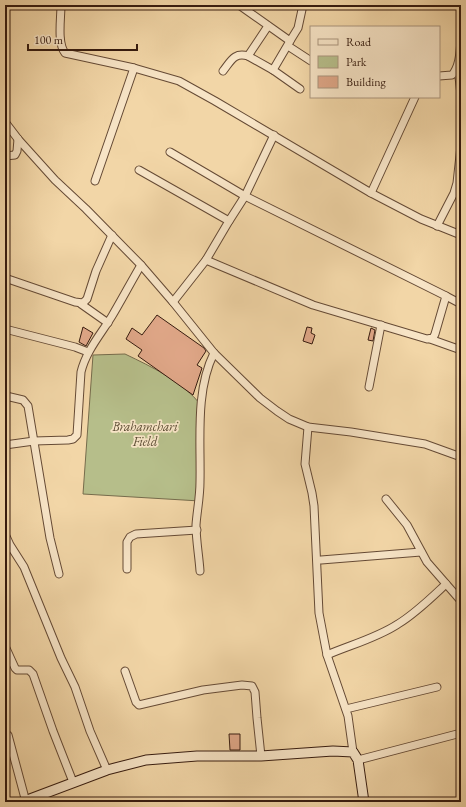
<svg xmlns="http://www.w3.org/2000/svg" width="466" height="807" font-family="'EB Garamond',serif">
	<rect width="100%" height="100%" fill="#f2d6a7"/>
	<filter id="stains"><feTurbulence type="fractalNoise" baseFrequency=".005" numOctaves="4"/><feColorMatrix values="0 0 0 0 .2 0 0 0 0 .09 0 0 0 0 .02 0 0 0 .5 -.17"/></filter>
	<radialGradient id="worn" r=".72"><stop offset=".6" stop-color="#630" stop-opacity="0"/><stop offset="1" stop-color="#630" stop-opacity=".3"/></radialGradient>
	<path fill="#b6be8a" stroke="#766c4c" d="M125,354C152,367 182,381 201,405L200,501L83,494L93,355Z"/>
	<g fill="#e0a788" stroke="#361b0f">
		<polygon points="157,315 204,348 206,351 197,365 202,368 193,395 138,356 142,350 126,339 132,328 142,335"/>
		<polygon points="83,327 93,333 86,346 79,342"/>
		<polygon points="307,327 312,328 311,333 315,335 312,344 303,341"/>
		<polygon points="371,328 375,330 373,341 368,340"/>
		<polygon points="229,734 240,734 240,750 230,750"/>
	</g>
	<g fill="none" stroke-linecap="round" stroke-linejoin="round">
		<defs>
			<g id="street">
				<path d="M61,5C61,18 57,43 65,53L134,68L179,81L215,101L371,193L421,219L461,235"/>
				<polyline points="239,5 290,41 298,28 303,5"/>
				<polyline points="290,41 273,70 300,89"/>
				<polyline points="288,46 311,61"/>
				<polyline points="248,56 273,70"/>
				<path d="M223,71C231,61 234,52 248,56L268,26"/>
				<path d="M439,76L452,75C460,66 460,51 461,40"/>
				<polyline points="459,77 461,95"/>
				<polyline points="5,122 18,139 55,180 86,209 141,265 173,302 214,353 260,398 277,411 289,419 308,427 351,432 425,444 461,457"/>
				<polyline points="170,152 245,196 446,296 435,334 433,338 427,339 313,305 206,260"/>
				<polyline points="5,156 15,155 17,151 18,139"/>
				<polyline points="139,170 229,221"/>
				<polyline points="95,181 134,68"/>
				<polyline points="371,193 415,97"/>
				<polyline points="437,226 454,193 457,183 461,146"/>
				<polyline points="5,278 75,302 83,303 87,299 96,271 112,235"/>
				<polyline points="446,296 461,304"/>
				<polyline points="173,302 206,260 229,221 245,196 274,135"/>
				<polyline points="81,304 108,323"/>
				<polyline points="5,329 75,347 88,352"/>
				<polyline points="430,339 461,350"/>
				<polyline points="369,387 381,325"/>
				<polyline points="6,396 23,400 28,406 50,538 59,574"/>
				<polyline points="308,427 305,464 312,493 314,506 319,613 327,655 348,716 353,752"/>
				<path d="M5,445L34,441L68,440L73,439L77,435L81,372C86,351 101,334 112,316C122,299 131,282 141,265"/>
				<polyline points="386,499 407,525 427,562 461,601"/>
				<polyline points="5,534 10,545 24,567 61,658 75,687 90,731 107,770"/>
				<polyline points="321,560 421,552"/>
				<polyline points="127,569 127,542 130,537 136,534 197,530"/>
				<path d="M200,571C199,556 196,540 196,525C197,511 200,497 200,482C201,441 195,391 214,353"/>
				<polyline points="5,646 15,668 17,670 29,670 33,674 53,731 73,782"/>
				<path d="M327,655C350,645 377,638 398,624C416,613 431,598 446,584"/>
				<polyline points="125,671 136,702 139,705 203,690 242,685 252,686 255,692 257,718 261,756"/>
				<polyline points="346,709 437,687"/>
				<polyline points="5,734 8,735 26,802"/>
				<polyline points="358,760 461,733"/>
			</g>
			<polyline id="secondary" points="22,802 107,770 146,760 197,756 261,756 333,751 353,752 358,760 364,802"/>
		</defs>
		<use href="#street" stroke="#654a35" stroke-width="9"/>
		<use href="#secondary" stroke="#361b0f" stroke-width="11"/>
		<use href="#street" stroke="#f7e4c6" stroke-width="7"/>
		<use href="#secondary" stroke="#f7e4c6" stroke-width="9"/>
	</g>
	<g text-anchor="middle" stroke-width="3.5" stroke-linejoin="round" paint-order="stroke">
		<g font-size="13" font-style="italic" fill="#5c4c34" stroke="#f7e4c6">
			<text x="145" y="431">Brahamchari<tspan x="145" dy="15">Field</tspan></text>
		</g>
	</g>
	<rect width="466" height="807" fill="none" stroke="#f2d6a7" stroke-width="20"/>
	<rect x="6" y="6" width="454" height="795" fill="none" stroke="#361b0f" stroke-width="2"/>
	<rect x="10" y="10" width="446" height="787" fill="none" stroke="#361b0f"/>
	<rect x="310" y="26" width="130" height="72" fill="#f7e4c6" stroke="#aa947d"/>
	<rect x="318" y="39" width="20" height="6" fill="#f7e4c6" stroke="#aa947d"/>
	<text x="346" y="46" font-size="12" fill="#361b0f">Road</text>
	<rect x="318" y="56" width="20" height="12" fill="#b6be8a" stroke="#aa947d"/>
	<text x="346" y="66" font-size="12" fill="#361b0f">Park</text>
	<rect x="318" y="76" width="20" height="12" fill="#e0a788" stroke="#aa947d"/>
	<text x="346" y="86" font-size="12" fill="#361b0f">Building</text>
	<path d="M28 44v6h109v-6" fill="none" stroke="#361b0f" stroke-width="2"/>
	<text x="34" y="44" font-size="12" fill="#361b0f" stroke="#f7e4c6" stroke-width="3" paint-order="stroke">100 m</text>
	<rect width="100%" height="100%" filter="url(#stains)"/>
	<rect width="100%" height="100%" fill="url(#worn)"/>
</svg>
